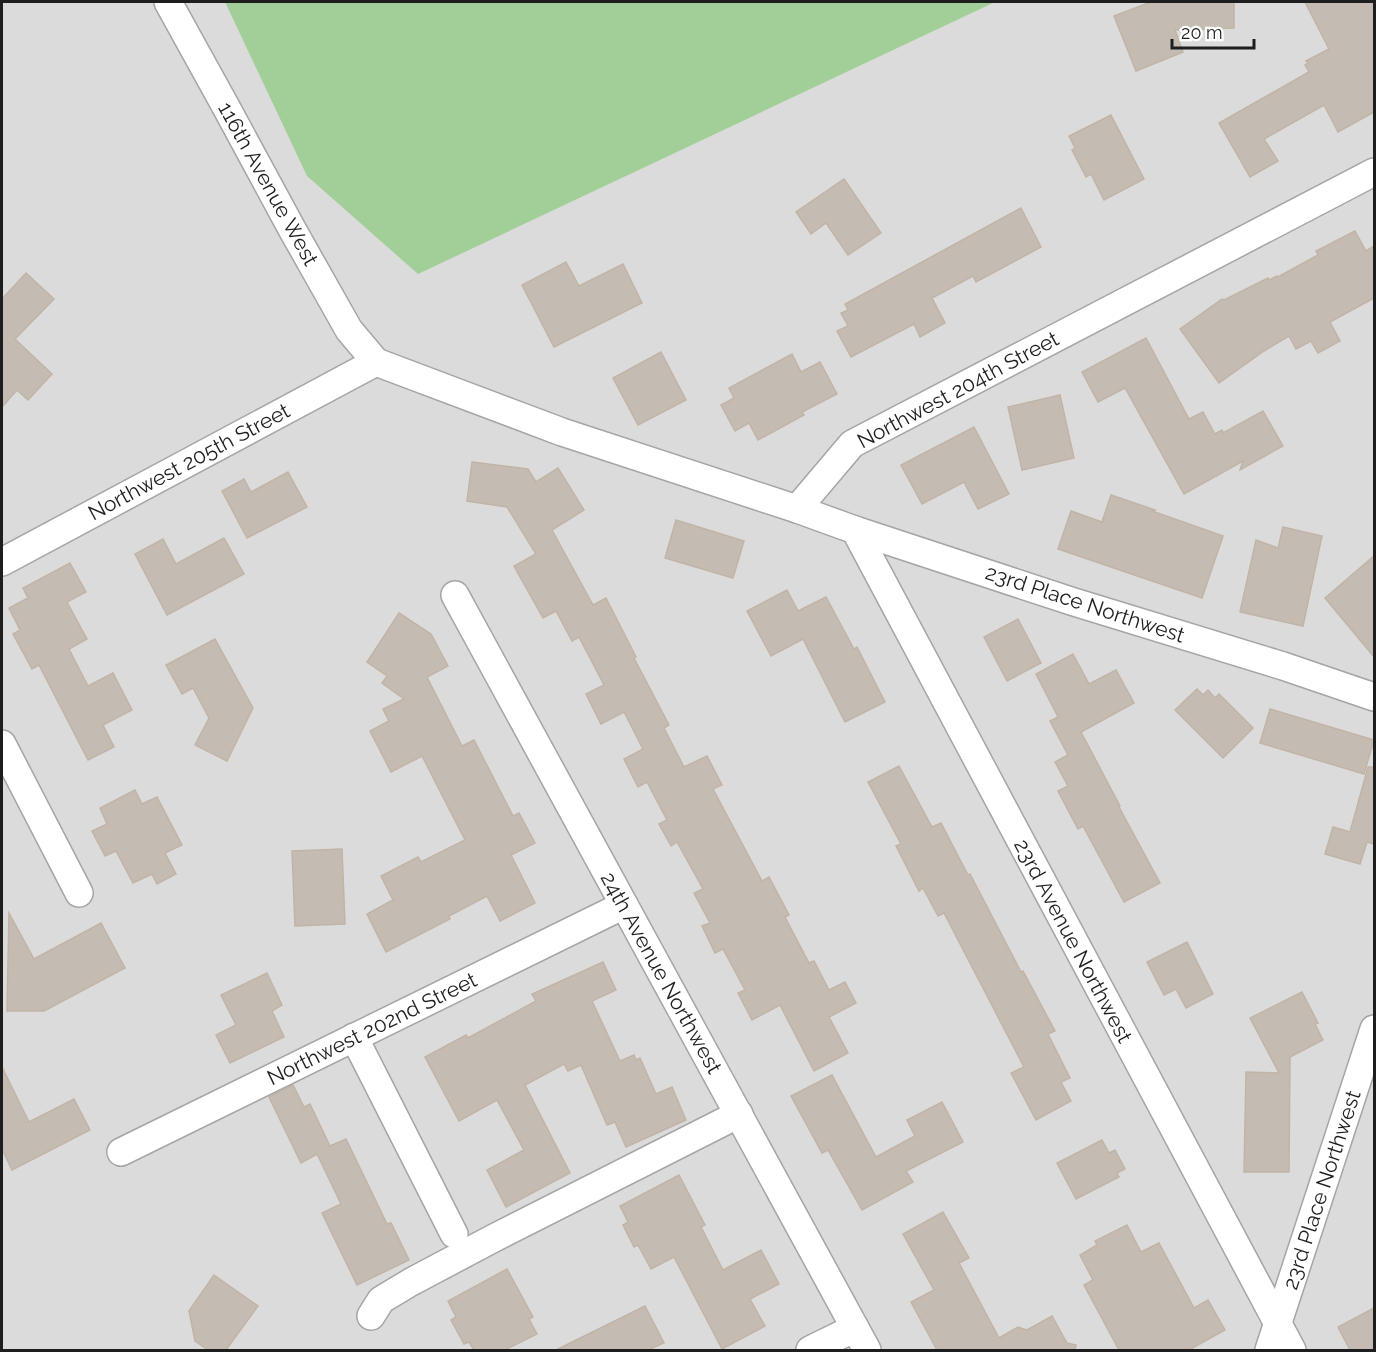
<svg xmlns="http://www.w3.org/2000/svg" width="1376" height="1352" font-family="Raleway,sans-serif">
	<rect width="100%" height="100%" fill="#efece3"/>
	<rect fill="#dcdbdb" x="2" y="2" width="1372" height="1348"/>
	<polygon fill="#a2cf97" points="225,2 995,2 418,274 307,176"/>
	<g fill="#c4bcb3" stroke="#c1b4a6" stroke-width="1.5">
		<polygon points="1151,2 1234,2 1234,28 1175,30 1183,52 1136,71 1114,16"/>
		<polygon points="1305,2 1374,2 1374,112 1338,132 1324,105 1264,139 1278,161 1250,177 1219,123 1309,72 1305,65 1308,63 1306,61 1329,49"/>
		<polygon points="1111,115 1144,179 1104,200 1091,174 1086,177 1072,150 1075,148 1069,136"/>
		<polygon points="844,179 881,233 848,255 826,223 811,234 796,212"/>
		<polygon points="1021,208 1041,247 976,282 973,276 932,298 945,323 920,337 914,324 851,357 837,331 848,326 841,313 848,310 845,304"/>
		<polygon points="1355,231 1366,251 1374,246 1374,298 1330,322 1340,341 1318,353 1311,341 1296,349 1289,336 1264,351 1219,383 1180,329 1222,299 1224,300 1268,278 1269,280 1277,276 1278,277 1318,255 1316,251"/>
		<polygon points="566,262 579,286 623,264 642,303 554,347 522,285"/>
		<polygon points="26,273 54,299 15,339 52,374 28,400 17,390 2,407 2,299"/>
		<polygon points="1146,338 1189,419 1203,412 1215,434 1222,430 1223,433 1263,411 1283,446 1240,470 1243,461 1184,494 1125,388 1098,402 1082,372"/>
		<polygon points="661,352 686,400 638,425 613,378"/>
		<polygon points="792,354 801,372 820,362 837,394 802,412 804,415 758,440 749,423 735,431 721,405 734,398 729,388"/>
		<polygon points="1060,395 1074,458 1022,470 1008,407"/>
		<polygon points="974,427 1009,494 978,509 964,482 922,504 901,465"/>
		<polygon points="472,462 528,469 536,482 558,468 584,510 552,530 593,605 606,598 636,657 634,658 669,725 664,728 684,767 707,756 722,785 713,789 762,881 769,877 789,915 785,917 809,963 814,961 829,990 845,982 856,1003 829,1017 848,1053 814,1071 780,1005 752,1020 738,993 745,990 723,949 715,953 702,926 710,923 694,893 703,889 677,842 671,846 659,824 667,820 647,782 638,787 624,759 643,749 624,712 601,724 586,694 604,685 579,637 572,641 556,611 543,618 514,566 536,554 507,507 467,501"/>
		<polygon points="288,472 307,507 247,538 222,491 244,479 251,492"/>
		<polygon points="1111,495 1155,510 1152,511 1223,536 1202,598 1058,549 1071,511 1102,522"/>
		<polygon points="676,520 744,541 733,578 665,558"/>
		<polygon points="1283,527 1322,536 1303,626 1240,612 1256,540 1278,548"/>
		<polygon points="224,538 244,574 167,615 135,554 163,539 176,564"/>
		<polygon points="1374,556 1374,657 1325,598"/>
		<polygon points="70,563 86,592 67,602 87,639 69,649 88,686 113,673 132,710 103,725 114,747 88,760 39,665 32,669 13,634 20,630 9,608 28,598 23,588"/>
		<polygon points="787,590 798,611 826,597 854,649 857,647 885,702 845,722 803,639 771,656 747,611"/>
		<polygon points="399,613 431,634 448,666 427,677 462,746 474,740 513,816 519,813 535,843 511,855 535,903 500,921 487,896 449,916 450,919 386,952 367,914 393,900 381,876 418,857 421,862 465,840 422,756 391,772 370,731 389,721 383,709 404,699 382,683 387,676 367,662"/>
		<polygon points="1018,619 1041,663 1007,681 984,637"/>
		<polygon points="215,639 253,708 227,761 195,745 209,718 193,688 182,694 166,665"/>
		<polygon points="1073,654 1089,684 1116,670 1134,703 1081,732 1120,806 1119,807 1160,883 1124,902 1083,826 1078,829 1058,791 1068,786 1055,762 1068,755 1050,721 1058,717 1036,674"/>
		<polygon points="1197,689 1203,695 1208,690 1215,698 1219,694 1253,728 1223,758 1175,710"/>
		<polygon points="1270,709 1374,740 1364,774 1260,743"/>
		<polygon points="899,766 932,827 941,823 968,875 970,874 1021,972 1023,971 1055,1031 1048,1034 1070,1078 1061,1082 1071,1101 1036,1120 1011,1073 1024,1067 944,913 938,916 923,888 919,891 896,846 901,844 868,782"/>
		<polygon points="1368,767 1374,767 1374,844 1367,842 1360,864 1325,854 1333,827 1350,832"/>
		<polygon points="135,790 142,804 157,797 182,845 165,853 176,874 157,884 152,874 133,883 116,851 105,856 92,831 107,824 100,808"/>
		<polygon points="342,849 345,924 295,926 292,851"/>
		<polygon points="9,913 34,959 101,923 125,968 44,1011 7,1011"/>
		<polygon points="1187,942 1213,994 1186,1008 1176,989 1164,995 1147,962"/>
		<polygon points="603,962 616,990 592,1001 620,1061 634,1055 636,1060 640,1058 656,1094 672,1087 686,1120 626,1147 615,1122 607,1125 581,1065 568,1071 564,1064 525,1085 570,1173 506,1207 487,1170 524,1150 497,1100 459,1121 425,1057 466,1035 468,1038 536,1001 532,994"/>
		<polygon points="267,973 282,1005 272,1011 284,1037 230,1063 216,1035 236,1025 221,995"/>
		<polygon points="1302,992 1318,1023 1315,1024 1323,1040 1290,1057 1289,1172 1244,1172 1246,1072 1279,1073 1250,1018"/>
		<polygon points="2,1067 29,1122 74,1099 90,1130 12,1170 2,1149"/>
		<polygon points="832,1075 876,1157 915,1136 907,1120 942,1102 963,1142 906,1171 913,1182 862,1210 828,1150 822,1153 791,1096"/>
		<polygon points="293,1085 304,1107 310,1104 330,1146 346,1139 387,1224 391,1223 409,1260 357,1285 322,1213 341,1204 317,1154 301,1163 269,1097"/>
		<polygon points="1102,1140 1109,1153 1115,1150 1125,1169 1117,1173 1119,1177 1076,1199 1057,1163"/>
		<polygon points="679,1175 705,1225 701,1227 723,1270 761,1250 779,1284 750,1299 765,1326 722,1349 674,1257 651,1269 638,1245 634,1247 623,1225 628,1222 620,1206"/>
		<polygon points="943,1212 969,1258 959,1263 999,1338 1018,1327 1027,1330 1052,1316 1067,1343 1076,1345 1075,1350 937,1350 911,1302 934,1290 903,1234"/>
		<polygon points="1127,1225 1141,1252 1159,1243 1194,1308 1208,1300 1225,1330 1189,1350 1119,1350 1084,1285 1093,1280 1080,1255 1097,1245 1095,1241"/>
		<polygon points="507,1269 533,1317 529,1319 537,1334 505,1350 474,1350 469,1342 464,1344 451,1320 456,1317 448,1301"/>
		<polygon points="214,1275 258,1306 226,1350 208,1350 195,1341 189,1311"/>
		<polygon points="645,1306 664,1343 648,1350 556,1350"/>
		<polygon points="1374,1308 1374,1350 1350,1350 1338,1327"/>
	</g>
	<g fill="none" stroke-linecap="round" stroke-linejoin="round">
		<defs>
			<g id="minor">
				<polyline points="168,2 226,107 292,229 349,330 376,362 562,432 797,509 855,530 1074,602 1283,666 1374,697"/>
				<polyline points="797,509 852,444 1374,172"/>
				<polyline points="855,530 1292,1350"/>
				<polyline points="2,562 376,362"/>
				<polyline points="455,595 867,1350"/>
				<polyline points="2,744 79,893"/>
				<polyline points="354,1037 454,1234"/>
				<polyline points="121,1152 624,905"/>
				<polyline points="371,1316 381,1300 411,1282 494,1238 739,1114"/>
				<polyline points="810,1350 855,1328"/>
				<polyline points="1269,1350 1374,1029"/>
			</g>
		</defs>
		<use href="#minor" stroke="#a5a5a5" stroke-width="30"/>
		<use href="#minor" stroke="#fff" stroke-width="27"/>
	</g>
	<g text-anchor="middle" stroke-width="4.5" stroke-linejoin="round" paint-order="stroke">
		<g font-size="21" fill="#1e1e1e" stroke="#fff">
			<text transform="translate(268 184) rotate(61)" y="7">116th Avenue West</text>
			<text transform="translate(958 390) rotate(-28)" y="7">Northwest 204th Street</text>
			<text transform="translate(189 462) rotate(-28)" y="7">Northwest 205th Street</text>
			<text transform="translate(1085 604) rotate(18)" y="7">23rd Place Northwest</text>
			<text transform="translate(1073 941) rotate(62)" y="7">23rd Avenue Northwest</text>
			<text transform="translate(661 973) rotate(61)" y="7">24th Avenue Northwest</text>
			<text transform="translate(372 1029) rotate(-26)" y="7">Northwest 202nd Street</text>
			<text transform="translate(1322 1190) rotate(-72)" y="7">23rd Place Northwest</text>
		</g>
	</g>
	<rect width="1376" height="1352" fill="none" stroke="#1e1e1e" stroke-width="6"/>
	<path d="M1172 39v9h82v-9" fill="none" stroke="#1e1e1e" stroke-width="3"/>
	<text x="1181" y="39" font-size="18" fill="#1e1e1e" stroke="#ffffff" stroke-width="4.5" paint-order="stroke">20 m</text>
</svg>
